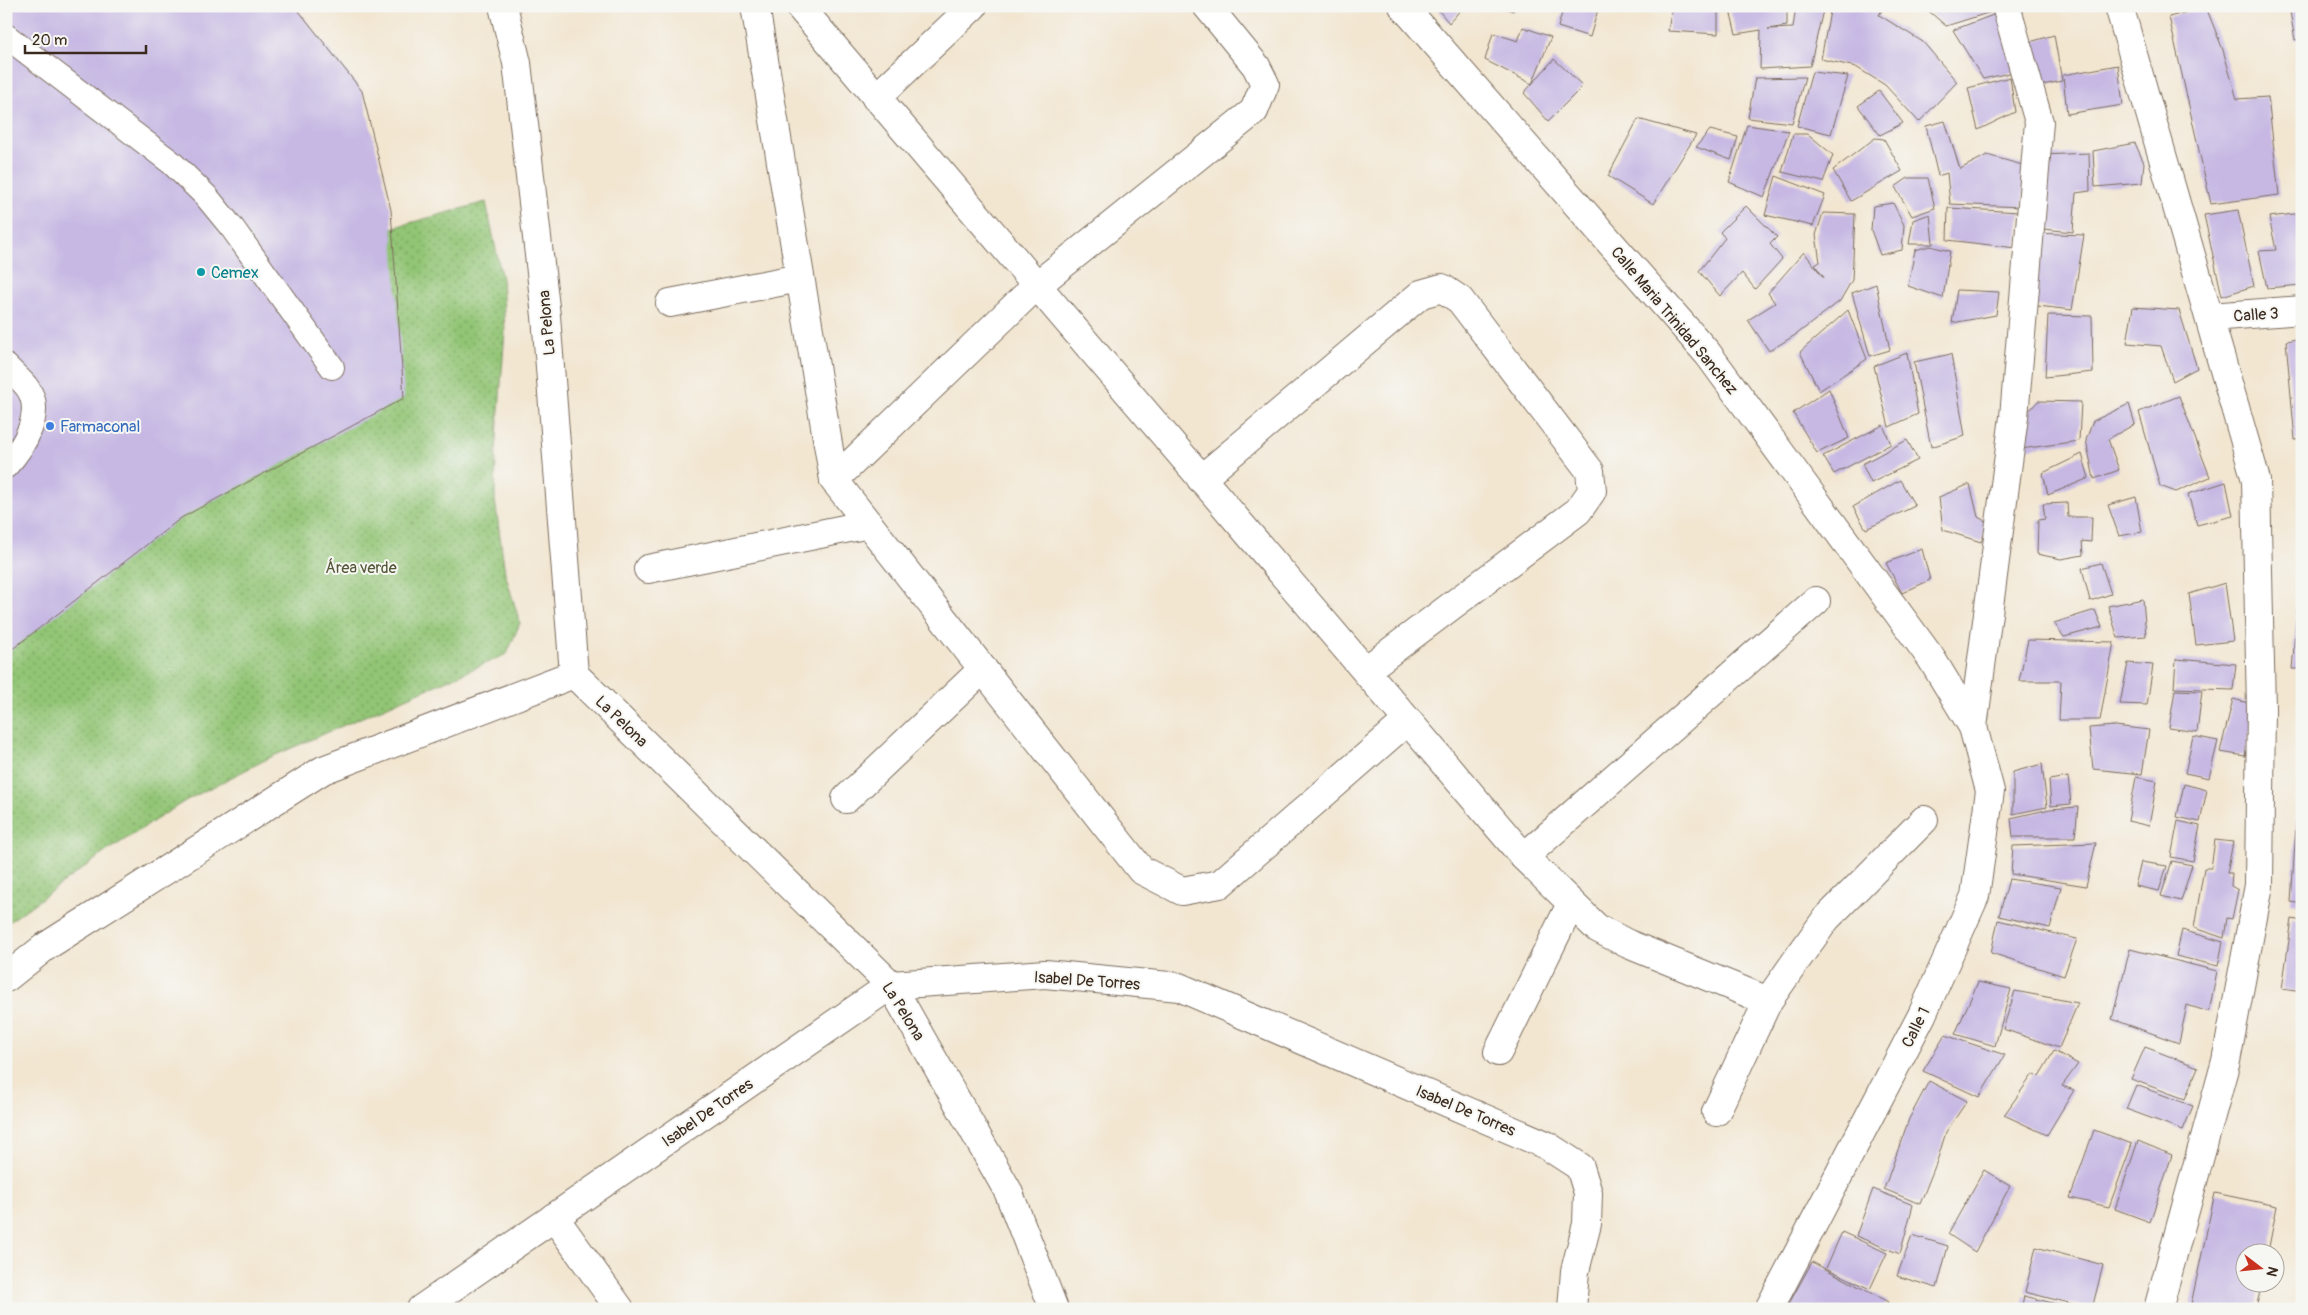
<svg xmlns="http://www.w3.org/2000/svg" width="2308" height="1315" font-family="Pangolin,sans-serif">
	<defs>
		<pattern id="park-dots" width="8" height="8" patternUnits="userSpaceOnUse" patternTransform="scale(1.25)"><rect width="8" height="8" fill="#92c575"/><path d="M2 2h.1M6 6h.1" fill="none" stroke="#78a05f" stroke-width="1.8" stroke-linecap="round"/></pattern>
	</defs>
	<rect width="100%" height="100%" fill="#f6f6f2"/>
	<filter id="ink" filterUnits="userSpaceOnUse"><feTurbulence type="fractalNoise" baseFrequency=".02" numOctaves="2"/><feDisplacementMap in="SourceGraphic" scale="10" xChannelSelector="R" yChannelSelector="G"/><feConvolveMatrix kernelMatrix="1 2 1 2 8 2 1 2 1" color-interpolation-filters="sRGB"/></filter>
	<filter id="wash" filterUnits="userSpaceOnUse"><feTurbulence type="fractalNoise" baseFrequency=".0096" numOctaves="4" result="noise"/><feDisplacementMap in="SourceGraphic" scale="20" xChannelSelector="R" yChannelSelector="G"/><feGaussianBlur stdDeviation="1.12" result="paint"/><feColorMatrix in="noise" values="0 0 0 0 0 0 0 0 0 0 0 0 0 0 0 0 0 1.4 0 .05"/><feComposite in="paint" operator="in"/></filter>
	<g filter="url(#wash)">
		<rect width="100%" height="100%" fill="#f2e6d1"/>
		<polygon fill="url(#park-dots)" stroke="#66784a" points="486,202 502,279 505,331 496,450 495,500 505,573 520,623 507,654 271,757 185,801 104,853 6,924 6,643 184,516 384,230"/>
		<g id="blocks">
			<g fill="#c6b8e3">
				<polygon points="6,6 295,6 362,91 391,210 404,398 181,518 6,654"/>
				<polygon points="1435,6 1464,6 1449,23"/>
				<polygon points="1499,6 1515,6 1513,11"/>
				<polygon points="1564,6 1599,6 1590,37 1558,27"/>
				<polygon points="1672,6 1718,6 1718,34 1668,31"/>
				<polygon points="1729,6 1787,6 1787,26 1768,29 1793,28 1796,6 1824,6 1810,66 1760,69 1761,30 1736,34"/>
				<polygon points="1831,6 1884,6 1879,15 1923,42 1957,82 1919,122 1885,85 1856,67 1821,59"/>
				<polygon points="1923,6 1989,6 1991,12 1946,26"/>
				<polygon points="2289,6 2302,6 2302,39 2295,40"/>
				<polygon points="2206,7 2223,50 2237,99 2268,97 2279,195 2211,204 2169,17"/>
				<polygon points="2001,12 2018,71 1983,79 1953,30"/>
				<polygon points="1523,27 1551,37 1532,84 1485,60 1493,33 1518,41"/>
				<polygon points="2054,35 2062,81 2038,86 2030,42"/>
				<polygon points="1554,59 1583,86 1548,121 1524,93"/>
				<polygon points="2118,65 2123,105 2067,114 2063,75"/>
				<polygon points="1812,72 1848,76 1831,134 1797,126"/>
				<polygon points="1805,77 1792,123 1748,118 1755,78"/>
				<polygon points="2010,77 2015,112 1978,130 1968,88"/>
				<polygon points="1879,91 1903,123 1880,135 1858,106"/>
				<polygon points="1638,119 1696,135 1653,204 1608,176"/>
				<polygon points="1945,121 1960,169 1987,155 2026,166 2022,207 1950,204 1947,173 1938,176 1926,126"/>
				<polygon points="1747,125 1789,131 1764,197 1729,182"/>
				<polygon points="1710,130 1738,137 1731,160 1696,147"/>
				<polygon points="1793,134 1808,134 1833,155 1823,182 1782,172"/>
				<polygon points="1875,138 1884,139 1902,171 1851,201 1833,170"/>
				<polygon points="2135,143 2144,163 2142,183 2095,187 2093,151"/>
				<polygon points="2089,153 2090,191 2076,193 2073,232 2043,229 2042,155"/>
				<polygon points="1776,176 1825,195 1813,226 1765,215"/>
				<polygon points="1908,178 1928,178 1935,208 1912,216 1895,187"/>
				<polygon points="1893,203 1904,225 1902,250 1880,255 1871,230 1873,206"/>
				<polygon points="1746,206 1777,237 1770,244 1782,259 1755,289 1742,273 1720,296 1699,271 1725,238 1720,232"/>
				<polygon points="1948,208 2020,212 2016,248 1947,240"/>
				<polygon points="2238,210 2254,286 2222,296 2204,215"/>
				<polygon points="1823,213 1855,214 1852,280 1840,301 1797,334 1769,351 1748,320 1775,303 1768,293 1804,252 1824,278 1815,265 1820,262 1816,235"/>
				<polygon points="2302,213 2302,285 2267,288 2259,251 2276,250 2269,217"/>
				<polygon points="1930,214 1933,244 1909,244 1913,220"/>
				<polygon points="2034,233 2084,235 2072,310 2029,305"/>
				<polygon points="1930,246 1950,251 1943,298 1908,286 1915,250"/>
				<polygon points="1876,284 1890,350 1870,356 1852,293"/>
				<polygon points="1957,290 1999,292 1996,315 1952,323"/>
				<polygon points="2133,307 2179,310 2197,368 2173,381 2161,346 2127,343"/>
				<polygon points="1848,310 1867,359 1819,391 1800,352"/>
				<polygon points="2048,315 2092,316 2093,372 2045,377"/>
				<polygon points="2302,338 2302,439 2295,440 2286,341"/>
				<polygon points="1907,353 1918,414 1889,427 1874,366"/>
				<polygon points="1951,354 1965,436 1931,447 1914,362"/>
				<polygon points="1829,389 1849,438 1817,453 1793,413"/>
				<polygon points="2179,396 2210,477 2176,492 2160,486 2139,412"/>
				<polygon points="2038,401 2081,402 2079,441 2021,449 2019,422"/>
				<polygon points="2129,404 2135,424 2108,439 2119,470 2094,479 2086,440 2093,421"/>
				<polygon points="1883,425 1891,444 1834,474 1823,456"/>
				<polygon points="1907,440 1918,460 1871,483 1862,464"/>
				<polygon points="2082,454 2089,478 2048,495 2043,473"/>
				<polygon points="1900,480 1915,506 1866,529 1853,507"/>
				<polygon points="2226,482 2233,516 2197,525 2188,494"/>
				<polygon points="1970,484 1978,517 1989,523 1981,542 1943,530 1939,497"/>
				<polygon points="2136,497 2142,532 2119,536 2108,505"/>
				<polygon points="2067,503 2068,517 2092,517 2091,542 2082,541 2083,555 2061,559 2037,554 2038,520 2045,519 2043,504"/>
				<polygon points="1922,549 1930,580 1902,593 1886,563"/>
				<polygon points="2101,563 2111,594 2090,601 2082,568"/>
				<polygon points="2225,583 2233,641 2196,645 2189,594"/>
				<polygon points="2299,589 2302,589 2302,669 2292,669"/>
				<polygon points="2143,599 2146,636 2118,638 2108,606"/>
				<polygon points="2095,610 2102,627 2064,637 2054,623"/>
				<polygon points="2028,640 2114,642 2100,720 2059,720 2061,681 2019,681"/>
				<polygon points="2176,659 2236,664 2233,690 2174,688"/>
				<polygon points="2128,663 2153,665 2147,705 2120,704"/>
				<polygon points="2175,690 2202,691 2197,732 2169,728"/>
				<polygon points="2233,699 2256,705 2245,756 2220,752"/>
				<polygon points="2115,726 2149,730 2142,774 2093,769 2089,728"/>
				<polygon points="2193,736 2218,741 2209,778 2185,773"/>
				<polygon points="2042,764 2047,807 2013,814 2013,772"/>
				<polygon points="2300,768 2302,769 2302,904 2291,902"/>
				<polygon points="2068,777 2071,804 2051,806 2049,780"/>
				<polygon points="2136,777 2157,781 2149,826 2128,821"/>
				<polygon points="2184,784 2207,790 2200,822 2177,817"/>
				<polygon points="2078,807 2075,837 2013,837 2011,818 2050,809"/>
				<polygon points="2178,821 2200,826 2193,861 2171,857"/>
				<polygon points="2215,840 2233,842 2227,873 2232,873 2231,886 2238,890 2232,919 2227,918 2224,938 2194,928 2204,868 2211,868"/>
				<polygon points="2096,843 2086,886 2011,874 2013,846"/>
				<polygon points="2172,861 2192,865 2181,901 2161,896"/>
				<polygon points="2141,862 2167,866 2159,891 2135,886"/>
				<polygon points="2009,879 2061,887 2050,928 1999,916"/>
				<polygon points="2292,919 2302,921 2302,992 2282,989"/>
				<polygon points="1998,920 2077,939 2064,976 1991,953"/>
				<polygon points="2182,930 2223,942 2218,966 2176,956"/>
				<polygon points="2130,949 2217,971 2209,1012 2187,1005 2179,1043 2112,1019"/>
				<polygon points="1978,982 2011,989 1995,1046 1955,1034"/>
				<polygon points="2015,991 2078,1003 2059,1048 2003,1029"/>
				<polygon points="1945,1035 2005,1055 1979,1097 1923,1071"/>
				<polygon points="2145,1047 2198,1067 2185,1099 2131,1079"/>
				<polygon points="2054,1051 2078,1064 2062,1086 2074,1090 2047,1135 2004,1115 2033,1074 2039,1076"/>
				<polygon points="1929,1081 1967,1101 1946,1132 1937,1161 1920,1204 1884,1189 1909,1119"/>
				<polygon points="2136,1085 2193,1106 2183,1130 2126,1109"/>
				<polygon points="2094,1130 2132,1144 2109,1207 2070,1198"/>
				<polygon points="2138,1141 2172,1155 2150,1222 2115,1209"/>
				<polygon points="1984,1170 2010,1186 1975,1252 1948,1234"/>
				<polygon points="1873,1189 1913,1205 1900,1254 1856,1236"/>
				<polygon points="2215,1193 2277,1206 2268,1252 2246,1252 2246,1282 2262,1282 2256,1309 2190,1309"/>
				<polygon points="1842,1232 1887,1253 1870,1289 1826,1268"/>
				<polygon points="1912,1235 1948,1246 1937,1288 1897,1276"/>
				<polygon points="2036,1247 2103,1265 2092,1309 2025,1292"/>
				<polygon points="1812,1262 1888,1302 1884,1309 1786,1309"/>
				<polygon points="2024,1296 2073,1308 2073,1309 2021,1309"/>
			</g>
		</g>
	</g>
	<g filter="url(#ink)">
		<use href="#blocks" fill-opacity="0" stroke="#7b6c5d" stroke-width="1"/>
		<g fill="none" stroke-linecap="round" stroke-linejoin="round">
			<defs>
				<g id="lane">
					<polyline points="6,36 172,163 206,196 233,229 332,367"/>
					<path d="M6,366C13,373 20,379 26,386C46,411 24,447 6,466"/>
				</g>
				<g id="street">
					<polyline points="503,6 517,63 546,316 574,674 891,985 1008,1191 1054,1309"/>
					<polyline points="755,6 834,480 1141,870 1182,891 1220,884 1407,721"/>
					<polyline points="799,6 1524,857 1597,928 1628,944 1768,1001"/>
					<polyline points="1403,6 1708,354 1931,658 1973,727 1990,791 1975,896 1922,1015 1769,1309"/>
					<polyline points="2119,6 2256,480 2261,709 2259,885 2226,1061 2158,1309"/>
					<polyline points="876,98 973,6"/>
					<polyline points="670,303 800,278"/>
					<polyline points="2210,317 2302,310"/>
					<polyline points="1201,479 1421,294 1442,288 1460,300 1590,471 1592,491 1578,511 1366,670"/>
					<polyline points="834,480 1036,286 1254,111 1265,84 1256,66 1207,6"/>
					<polyline points="648,569 869,524"/>
					<polyline points="1973,727 2014,417 2039,122 2006,6"/>
					<polyline points="846,799 983,669"/>
					<polyline points="1524,857 1816,601"/>
					<polyline points="6,978 45,947 323,770 574,674"/>
					<polyline points="1498,1052 1571,904"/>
					<polyline points="1716,1112 1768,1001 1798,958 1826,919 1924,820"/>
					<polyline points="554,1217 620,1309"/>
					<polyline points="421,1309 891,985 1045,974 1179,987 1546,1145 1580,1167 1588,1193 1587,1224 1575,1271 1572,1309"/>
				</g>
			</defs>
			<use href="#lane" stroke="#7b6c5d" stroke-width="26"/>
			<use href="#street" stroke="#7b6c5d" stroke-width="30"/>
			<use href="#lane" stroke="#fff" stroke-width="24"/>
			<use href="#street" stroke="#fff" stroke-width="28"/>
		</g>
	</g>
	<circle fill="#0f9aa8" stroke="#f6f6f2" stroke-width="2" cx="201" cy="272" r="5"/>
	<circle fill="#3f7fe0" stroke="#f6f6f2" stroke-width="2" cx="50" cy="426" r="5"/>
	<g text-anchor="middle" stroke-width="4" stroke-linejoin="round" paint-order="stroke">
		<g font-size="16" fill="#0d838f" stroke="#f6f6f2" text-anchor="start">
			<text x="211" y="278">Cemex</text>
		</g>
		<g font-size="16" fill="#3b2a1e" stroke="#f6f6f2">
			<text transform="translate(2256 314) rotate(-4)" y="6">Calle 3</text>
			<text transform="translate(1675 320) rotate(50)" y="6">Calle Maria Trinidad Sanchez</text>
			<text transform="translate(546 323) rotate(-95)" y="6">La Pelona</text>
			<text transform="translate(622 721) rotate(44)" y="6">La Pelona</text>
			<text transform="translate(1087 980) rotate(4)" y="6">Isabel De Torres</text>
			<text transform="translate(904 1011) rotate(58)" y="6">La Pelona</text>
			<text transform="translate(1915 1027) rotate(-63)" y="6">Calle 1</text>
			<text transform="translate(1466 1110) rotate(23)" y="6">Isabel De Torres</text>
			<text transform="translate(707 1112) rotate(-35)" y="6">Isabel De Torres</text>
		</g>
		<g font-size="16" fill="#366cbe" stroke="#f6f6f2" text-anchor="start">
			<text x="60" y="432">Farmaconal</text>
		</g>
		<g font-size="16" fill="#555838" stroke="#f6f6f2">
			<text x="361" y="573">Área verde</text>
		</g>
	</g>
	<rect width="2308" height="1315" fill="none" stroke="#f6f6f2" stroke-width="25"/>
	<g transform="translate(2260 1268) rotate(106)"><circle r="24" fill="#f6f6f2" stroke="#aba49d"/>
	<path d="M0-4L9 19L0 12L-9 19Z" fill="#c8321e"/>
	<text y="-8" font-size="14" font-weight="bold" text-anchor="middle" fill="#3b2a1e">N</text>
	</g>
	<path d="M25 45v8h121v-8" fill="none" stroke="#3b2a1e" stroke-width="2.5"/>
	<text x="32" y="45" font-size="15" fill="#3b2a1e" stroke="#f6f6f2" stroke-width="4" paint-order="stroke">20 m</text>
</svg>
